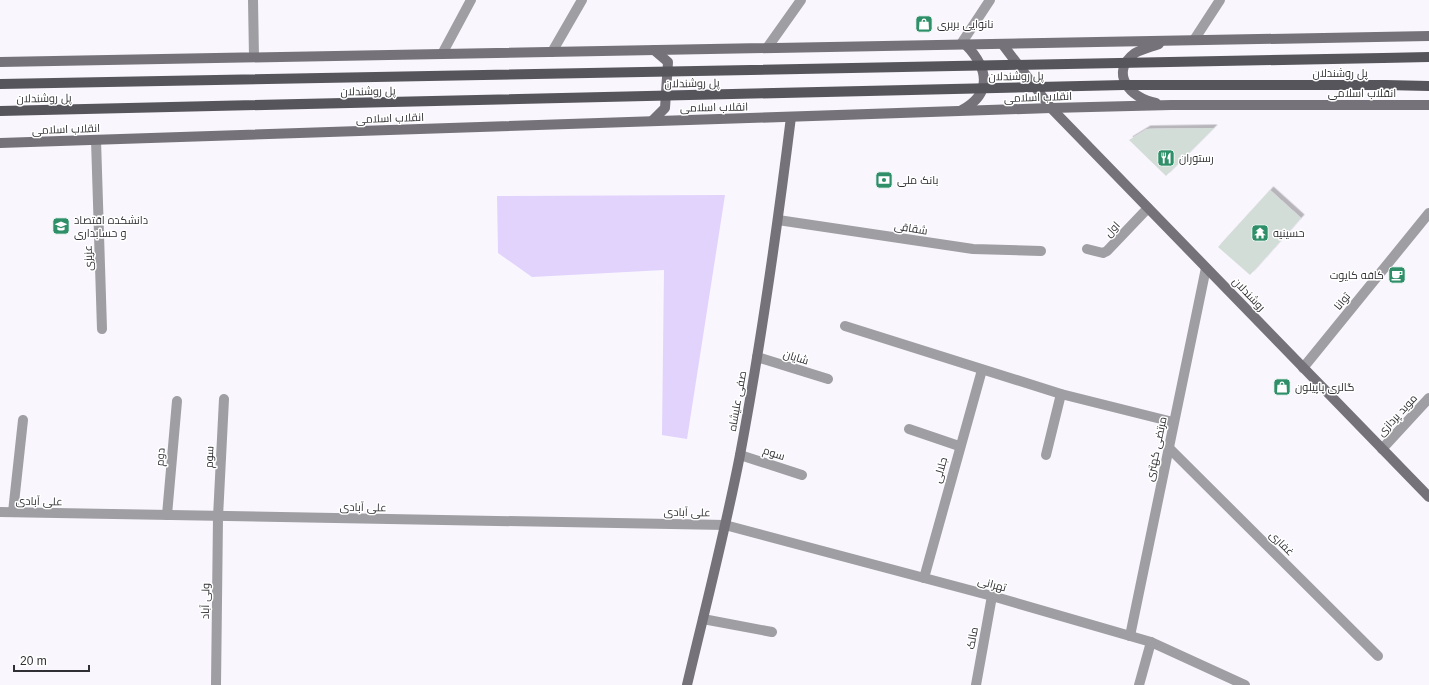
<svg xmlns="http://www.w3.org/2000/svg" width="1429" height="685" font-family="Helvetica,Cairo,sans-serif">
	<defs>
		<filter id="shadow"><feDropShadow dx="3.5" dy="-3.5" stdDeviation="0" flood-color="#0004"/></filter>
	</defs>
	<rect width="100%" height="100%" fill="#f9f6fe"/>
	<polygon fill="#e1d3fc" points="725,195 687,439 662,435 664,270 532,277 498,253 497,196"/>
	<g fill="#d3ddd8" filter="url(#shadow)">
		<polygon points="1214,128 1166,176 1129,140 1147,129"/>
		<polygon points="1270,190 1301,218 1250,275 1218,247"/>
	</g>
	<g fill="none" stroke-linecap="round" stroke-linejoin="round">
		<g stroke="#9f9ea2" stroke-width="10">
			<polyline points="253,0 254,57"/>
			<polyline points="1194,40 1220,0"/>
			<polyline points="961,44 990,0"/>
			<polyline points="767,48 801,0"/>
			<polyline points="552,52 582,0"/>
			<polyline points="442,54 471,0"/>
			<polyline points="96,140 102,329"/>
			<polyline points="778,220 973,249 1041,251"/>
			<polyline points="1087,249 1103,253 1107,251 1148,208"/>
			<polyline points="845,326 1061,394 1173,422"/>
			<polyline points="757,357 828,379"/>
			<polyline points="1303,368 1429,213"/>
			<polyline points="909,429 959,446"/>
			<polyline points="1168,447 1378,656"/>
			<polyline points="1382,449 1429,398"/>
			<polyline points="740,455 802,475"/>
			<polyline points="1046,455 1061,394"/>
			<polyline points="0,512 725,525 992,596 1151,642 1245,685"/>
			<polyline points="13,512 23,420"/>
			<polyline points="167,515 177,401"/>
			<polyline points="924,578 982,370"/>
			<polyline points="703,619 772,632"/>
			<polyline points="1130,636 1206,268"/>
			<polyline points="216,685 218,517 224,399"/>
			<polyline points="976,685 992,596"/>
			<polyline points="1139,685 1151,642"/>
		</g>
		<g stroke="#757379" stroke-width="10">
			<polyline points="1003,45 1051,108 1429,497"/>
			<polyline points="0,62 1429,36"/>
			<path d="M1156,103C1131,99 1108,73 1135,53C1142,49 1151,47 1159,44"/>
			<path d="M962,110C993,93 988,68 966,45"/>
			<polyline points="653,120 665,108 668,62 654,50"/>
			<polyline points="0,143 1051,108 1171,105 1429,105"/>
			<path d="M687,685C705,609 725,532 740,455C761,343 777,230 791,117"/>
		</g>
		<g stroke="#57555c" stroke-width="10">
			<polyline points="1383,58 1429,57"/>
			<polyline points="1385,85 1429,86"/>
		</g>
		<g stroke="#57555c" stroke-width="10">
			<polyline points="0,84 1383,58"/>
			<polyline points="0,111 1124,85 1385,85"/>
		</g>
	</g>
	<defs>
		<symbol id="shop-square" viewBox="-11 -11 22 22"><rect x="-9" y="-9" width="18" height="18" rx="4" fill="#2f8f69" stroke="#fff"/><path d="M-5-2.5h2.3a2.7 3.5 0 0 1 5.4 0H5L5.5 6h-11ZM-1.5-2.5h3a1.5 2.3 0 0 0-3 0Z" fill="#fff"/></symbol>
		<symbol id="restaurant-square" viewBox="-11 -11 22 22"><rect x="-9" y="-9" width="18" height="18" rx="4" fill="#2f8f69" stroke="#fff"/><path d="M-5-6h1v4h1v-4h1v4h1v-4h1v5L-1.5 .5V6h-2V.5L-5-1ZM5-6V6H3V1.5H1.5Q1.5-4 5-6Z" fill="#fff"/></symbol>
		<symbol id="bank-square" viewBox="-11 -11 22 22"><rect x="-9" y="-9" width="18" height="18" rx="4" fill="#2f8f69" stroke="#fff"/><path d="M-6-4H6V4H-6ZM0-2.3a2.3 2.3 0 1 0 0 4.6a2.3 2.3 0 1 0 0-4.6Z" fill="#fff"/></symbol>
		<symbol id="university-square" viewBox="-11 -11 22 22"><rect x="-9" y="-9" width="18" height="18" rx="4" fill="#2f8f69" stroke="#fff"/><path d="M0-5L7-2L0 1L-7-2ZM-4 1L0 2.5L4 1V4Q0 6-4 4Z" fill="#fff"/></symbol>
		<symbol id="temple-square" viewBox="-11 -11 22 22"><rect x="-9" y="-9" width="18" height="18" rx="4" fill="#2f8f69" stroke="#fff"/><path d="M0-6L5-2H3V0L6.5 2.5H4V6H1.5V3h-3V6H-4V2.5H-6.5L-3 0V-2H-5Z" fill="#fff"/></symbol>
		<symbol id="cafe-square" viewBox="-11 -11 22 22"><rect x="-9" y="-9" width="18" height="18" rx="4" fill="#2f8f69" stroke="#fff"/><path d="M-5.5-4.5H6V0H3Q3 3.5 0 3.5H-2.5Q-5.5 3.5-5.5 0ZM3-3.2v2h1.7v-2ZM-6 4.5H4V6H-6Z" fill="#fff"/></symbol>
	</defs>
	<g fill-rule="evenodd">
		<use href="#shop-square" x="914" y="14" width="20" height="20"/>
		<use href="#restaurant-square" x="1156" y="148" width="20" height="20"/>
		<use href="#bank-square" x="874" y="170" width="20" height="20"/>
		<use href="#university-square" x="51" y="216" width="20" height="20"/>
		<use href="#temple-square" x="1250" y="223" width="20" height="20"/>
		<use href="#cafe-square" x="1387" y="265" width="20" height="20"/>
		<use href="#shop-square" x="1272" y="377" width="20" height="20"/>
	</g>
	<g text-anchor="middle" stroke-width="3" stroke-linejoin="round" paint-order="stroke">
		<g font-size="11" fill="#302f33" stroke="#fff" text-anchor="start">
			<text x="937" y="28">نانوایی بربری</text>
			<text x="1179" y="162">رستوران</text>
			<text x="897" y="184">بانک ملی</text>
			<text x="74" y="224">دانشکده اقتصاد<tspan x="74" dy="13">و حسابداری</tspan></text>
			<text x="1273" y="237">حسینیه</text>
			<text x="1384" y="279" text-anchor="end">کافه کایوت</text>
			<text x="1295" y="391">گالری پاپیلون</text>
		</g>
		<g font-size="11" fill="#302f33" stroke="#fff">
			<text x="1340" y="77">پل روشندلان</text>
			<text transform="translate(1016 76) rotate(-1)" y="4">پل روشندلان</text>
			<text transform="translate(692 83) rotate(-1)" y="4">پل روشندلان</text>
			<text transform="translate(368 91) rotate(-1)" y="4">پل روشندلان</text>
			<text x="1362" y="97">انقلاب اسلامی</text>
			<text transform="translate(1038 97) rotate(-2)" y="4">انقلاب اسلامی</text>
			<text transform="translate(44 98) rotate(-1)" y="4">پل روشندلان</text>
			<text transform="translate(714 107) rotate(-1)" y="4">انقلاب اسلامی</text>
			<text transform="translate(390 118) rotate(-2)" y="4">انقلاب اسلامی</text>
			<text transform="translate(66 129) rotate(-2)" y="4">انقلاب اسلامی</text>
			<text transform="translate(911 228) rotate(9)" y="4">شقاقی</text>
			<text transform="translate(1112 229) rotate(-47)" y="4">اول</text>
			<text transform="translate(88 258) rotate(-92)" y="4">عزیزی</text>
			<text transform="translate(1249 294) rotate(46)" y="4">روشندلان</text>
			<text transform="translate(1342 301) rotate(-51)" y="4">توانا</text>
			<text transform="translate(796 357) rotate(17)" y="4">شایان</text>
			<text transform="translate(737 401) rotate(-80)" y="4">صفی علیشاه</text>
			<text transform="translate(1397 415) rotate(-47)" y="4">موید پردازی</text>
			<text transform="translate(1156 449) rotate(-78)" y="4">مرتضی کهتری</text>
			<text transform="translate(774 453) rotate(18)" y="4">سوم</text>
			<text transform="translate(160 457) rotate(-85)" y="4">دوم</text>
			<text transform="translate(209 457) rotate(-87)" y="4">سوم</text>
			<text transform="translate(940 470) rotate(-75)" y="4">جلالی</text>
			<text transform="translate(39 501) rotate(1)" y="4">علی آبادی</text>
			<text transform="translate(363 507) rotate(1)" y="4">علی آبادی</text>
			<text transform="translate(687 512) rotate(1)" y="4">علی آبادی</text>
			<text transform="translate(1282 543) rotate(45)" y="4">غفاری</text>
			<text transform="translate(992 584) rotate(15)" y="4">تهرانی</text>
			<text transform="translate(205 601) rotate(-89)" y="4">ولی آباد</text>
			<text transform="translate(972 638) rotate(-80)" y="4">مالک</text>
		</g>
	</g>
	<path d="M14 665v6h75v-6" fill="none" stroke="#302f33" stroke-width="2"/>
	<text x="20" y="665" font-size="12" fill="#302f33" stroke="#ffffff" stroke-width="3" paint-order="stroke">20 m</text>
</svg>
